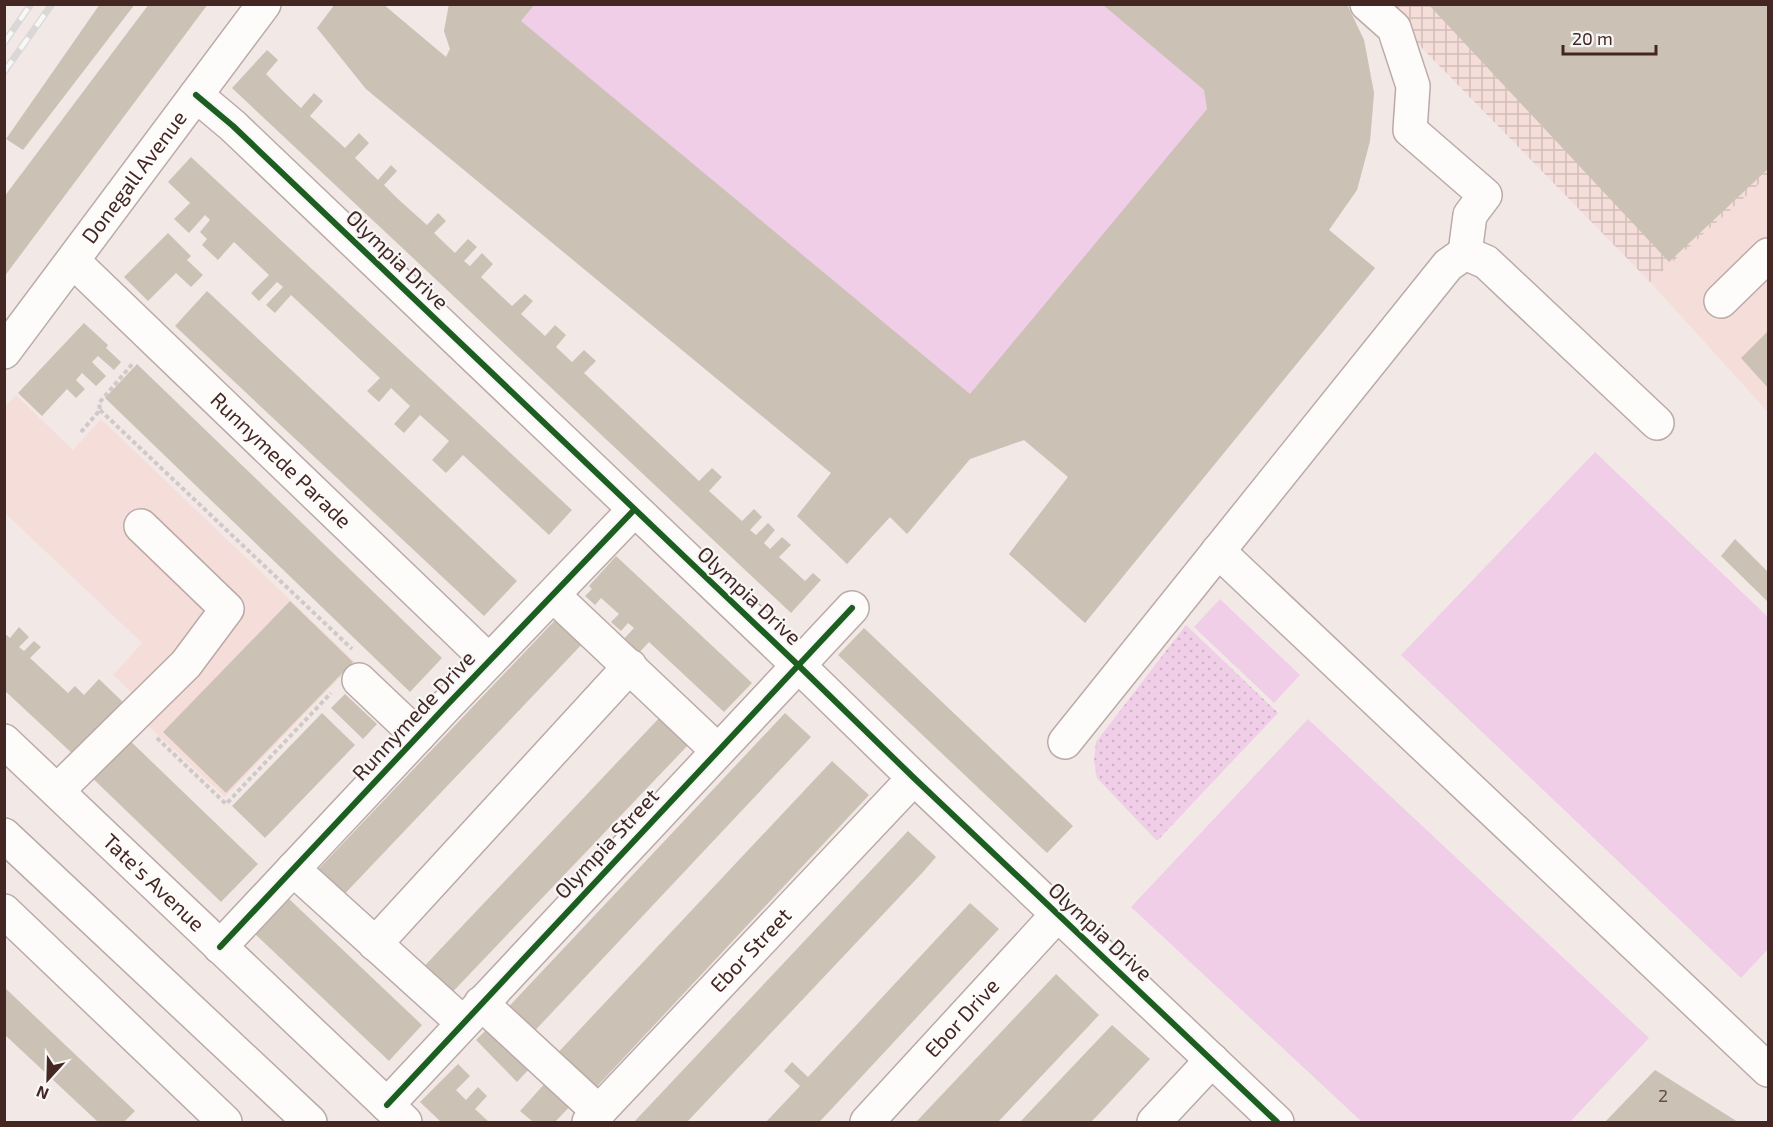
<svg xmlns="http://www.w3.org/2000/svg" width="1773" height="1127" font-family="'Exo 2',sans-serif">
	<defs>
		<pattern id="industrial-grid" width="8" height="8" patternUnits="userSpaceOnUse" patternTransform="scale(1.5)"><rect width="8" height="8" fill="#f5ddd9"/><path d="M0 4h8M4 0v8" fill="none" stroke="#d3beba"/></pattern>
		<pattern id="park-dots" width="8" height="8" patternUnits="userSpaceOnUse" patternTransform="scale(1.5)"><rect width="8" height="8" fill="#f0cee8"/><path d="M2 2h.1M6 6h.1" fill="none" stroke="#cfb1c7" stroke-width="1.8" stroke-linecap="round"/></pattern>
	</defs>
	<rect width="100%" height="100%" fill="#f2e9e7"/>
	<g fill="#f5ddd9">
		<polygon points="1768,176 1768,412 1650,282"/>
		<polygon points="16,395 73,450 101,419 355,662 225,797 144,722 130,691 113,675 142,643 5,513 4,408"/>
	</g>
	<polygon fill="url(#industrial-grid)" points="1380,5 1768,5 1768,176 1650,282"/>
	<g fill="#f0cee8">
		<polygon points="383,5 446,57 450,49 444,31 449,5 1347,5 1364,40 1374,93 1370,141 1357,190 1329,230 1375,268 1085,623 1009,554 1068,477 1024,440 970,459 907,534 890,517 847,564 797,516 831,473 366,89 317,28"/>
		<polygon points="1595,452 1768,617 1768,949 1741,978 1401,655"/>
		<polygon points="1220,599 1300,675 1274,703 1194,627"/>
		<polygon points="1308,719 1649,1038 1570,1122 1362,1122 1131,907"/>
	</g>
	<polygon fill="url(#park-dots)" points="1186,625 1278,713 1157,841 1097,778 1094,761 1096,742"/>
	<g fill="#cbc2b5">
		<polygon points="100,4 135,4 23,150 6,139"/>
		<polygon points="149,4 208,4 4,277 4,197"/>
		<polygon points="335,4 383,4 446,57 450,49 444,31 449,4 535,4 521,21 970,394 1207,109 1204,90 1102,4 1347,4 1364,40 1374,93 1370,141 1357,190 1329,230 1375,268 1085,623 1009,554 1068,477 1024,440 970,459 907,534 890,517 847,564 797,516 831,473 366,89 317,28"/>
		<polygon points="1428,4 1768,4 1768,169 1669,262"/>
		<polygon points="267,50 278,60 266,74 283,91 301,108 314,93 323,101 310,116 345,148 359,133 369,143 355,158 378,180 391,165 397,171 384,185 398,199 427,225 438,213 446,221 434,233 455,253 468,239 477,247 464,261 470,266 482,253 493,264 481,277 512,306 525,294 533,301 521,314 545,336 555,325 566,335 556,347 572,362 584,350 596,361 584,373 699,481 712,468 722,477 709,491 742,521 754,509 762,517 750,530 756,535 768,523 775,530 764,543 770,549 782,537 791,545 779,557 805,581 813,573 821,580 791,613 232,88"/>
		<polygon points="191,157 572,510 549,535 463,455 446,473 432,460 449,441 420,415 404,433 394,424 410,406 391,388 379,402 367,391 380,378 291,295 275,313 266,305 283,287 277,282 259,301 251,293 269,275 234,242 218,260 202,245 207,239 200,232 210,220 205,215 189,233 174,219 190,203 168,182"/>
		<polygon points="168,233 191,256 187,260 203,275 191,287 176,273 148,301 124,277"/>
		<polygon points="207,291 517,581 484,616 175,326"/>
		<polygon points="84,323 108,345 106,348 121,362 114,370 98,356 92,362 106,376 96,386 82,373 76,380 85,389 76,398 67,389 42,416 18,393"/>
		<polygon points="1768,331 1768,388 1741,358"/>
		<polygon points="137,364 442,658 410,692 105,398"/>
		<polygon points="1735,539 1768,572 1768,602 1721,556"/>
		<polygon points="616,556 752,683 724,712 649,642 635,657 620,643 634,628 628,623 621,631 611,622 619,614 601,598 595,605 585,596 592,589 589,586"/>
		<polygon points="290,601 353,662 226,793 163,732"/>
		<polygon points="559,616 585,641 336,903 310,878"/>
		<polygon points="19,627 29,637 19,647 24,651 34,641 41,647 30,658 68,693 75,686 84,695 99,679 125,704 75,756 4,690 4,633 10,638"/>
		<polygon points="864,628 1073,826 1047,853 838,655"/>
		<polygon points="345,694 377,724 363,739 331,708"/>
		<polygon points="322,713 355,745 265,838 232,806"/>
		<polygon points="785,713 811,737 528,1038 502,1014"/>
		<polygon points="662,715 691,742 443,1002 415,976"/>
		<polygon points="123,734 258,864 221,902 86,772"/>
		<polygon points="832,761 869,795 589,1095 552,1059"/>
		<polygon points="908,831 936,857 923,872 687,1122 634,1122"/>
		<polygon points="287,897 422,1025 389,1061 253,932"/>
		<polygon points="970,903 999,929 825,1116 819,1122 766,1122 800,1086 784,1071 792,1062 808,1077"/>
		<polygon points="1056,974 1099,1015 1085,1030 998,1122 916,1122"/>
		<polygon points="4,987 135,1111 124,1122 98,1122 4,1034"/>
		<polygon points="492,1024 533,1065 517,1082 476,1040"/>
		<polygon points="1112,1025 1150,1059 1095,1118 1091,1122 1020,1122"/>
		<polygon points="458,1064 470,1076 456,1090 466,1100 478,1087 487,1096 475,1109 489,1122 441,1122 420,1102"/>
		<polygon points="1655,1070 1738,1122 1605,1122"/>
		<polygon points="548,1080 573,1103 555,1122 533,1122 520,1111"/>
	</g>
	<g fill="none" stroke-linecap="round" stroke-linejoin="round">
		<defs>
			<g id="minor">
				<polyline points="1367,4 1394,28 1413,86 1410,130 1485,195 1470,215 1465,253"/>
				<polyline points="196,95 233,126 798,665 914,778 1277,1122"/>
				<path id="s1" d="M73,261L489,661"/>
				<polyline points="1721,301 1768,255"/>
				<path id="s2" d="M4,352L264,4"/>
				<polyline points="1218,551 1768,1070"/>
				<polyline points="553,595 717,750"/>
				<polyline points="359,680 418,736"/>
				<path id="s3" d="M4,741L405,1122"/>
				<polyline points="1065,742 1448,265 1465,253 1486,262 1657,423"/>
				<polyline points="57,791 186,664 227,609 141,526"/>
				<polyline points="4,835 310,1122"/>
				<polyline points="293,869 463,1023"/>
				<polyline points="4,911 225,1122"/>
				<polyline points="375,944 630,666"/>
				<polyline points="220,947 448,704 634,510"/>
				<polyline points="481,1003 599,1112"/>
				<polyline points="387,1105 852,608"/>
				<path id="s4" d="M589,1122L914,778"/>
				<path id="s5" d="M867,1122L1058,914"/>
				<polyline points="1154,1122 1212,1060"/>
			</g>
		</defs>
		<use href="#minor" stroke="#bbaaa7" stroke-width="36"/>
		<g stroke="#d0c9c7" stroke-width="4" stroke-dasharray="4.5 3" stroke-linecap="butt">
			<polyline points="100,410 352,649"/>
			<polyline points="81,432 100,410 99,403 134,362"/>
			<polyline points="157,738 226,804 331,693"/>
		</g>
		<use href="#minor" stroke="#fdfcfb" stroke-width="33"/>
		<defs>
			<g id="rail">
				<polyline points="4,43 31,4"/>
				<polyline points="4,72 52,4"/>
			</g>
		</defs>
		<use href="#rail" stroke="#dbd7d7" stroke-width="7"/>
		<use href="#rail" stroke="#f7f7f7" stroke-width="4.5" stroke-dasharray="14" stroke-linecap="butt"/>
		<defs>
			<g id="cycleway">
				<polyline points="196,95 233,126 798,665 914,778 1277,1122"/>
				<polyline points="220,947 448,704 634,510"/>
				<polyline points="387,1105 852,608"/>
			</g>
		</defs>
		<use href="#cycleway" stroke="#f7f7f7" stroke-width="10"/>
		<use href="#cycleway" stroke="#1b5e20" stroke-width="6"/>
	</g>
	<g text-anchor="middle" stroke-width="4.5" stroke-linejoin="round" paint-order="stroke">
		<g font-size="18" fill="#664e47">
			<text x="1663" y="1102">2</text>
		</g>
		<g font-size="21" fill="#442722" stroke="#f7f7f7">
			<text dy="7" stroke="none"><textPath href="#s2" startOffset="218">Donegall Avenue</textPath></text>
			<text transform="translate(397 260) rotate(44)" y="7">Olympia Drive</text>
			<text dy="7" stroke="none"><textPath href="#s1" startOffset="288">Runnymede Parade</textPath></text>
			<text transform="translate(749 596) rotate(43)" y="7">Olympia Drive</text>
			<text transform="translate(414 716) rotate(-47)" y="7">Runnymede Drive</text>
			<text transform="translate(607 844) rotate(-47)" y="7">Olympia Street</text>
			<text dy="7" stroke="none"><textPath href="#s3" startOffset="206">Tate's Avenue</textPath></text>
			<text transform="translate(1100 932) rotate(43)" y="7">Olympia Drive</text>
			<text dy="7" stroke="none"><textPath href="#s4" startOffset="236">Ebor Street</textPath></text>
			<text dy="7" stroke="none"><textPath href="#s5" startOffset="141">Ebor Drive</textPath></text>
		</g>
	</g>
	<rect width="1773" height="1127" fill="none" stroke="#442722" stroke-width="12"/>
	<g transform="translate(48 1079) rotate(202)" stroke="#f7f7f7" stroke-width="4.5" paint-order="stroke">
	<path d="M0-4.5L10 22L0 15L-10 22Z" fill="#442722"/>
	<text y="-9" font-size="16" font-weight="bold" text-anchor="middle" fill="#442722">N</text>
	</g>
	<path d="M1563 45v9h93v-9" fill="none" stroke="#442722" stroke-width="3"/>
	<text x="1572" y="45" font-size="18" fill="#442722" stroke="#f7f7f7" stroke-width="4.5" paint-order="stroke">20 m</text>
</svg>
